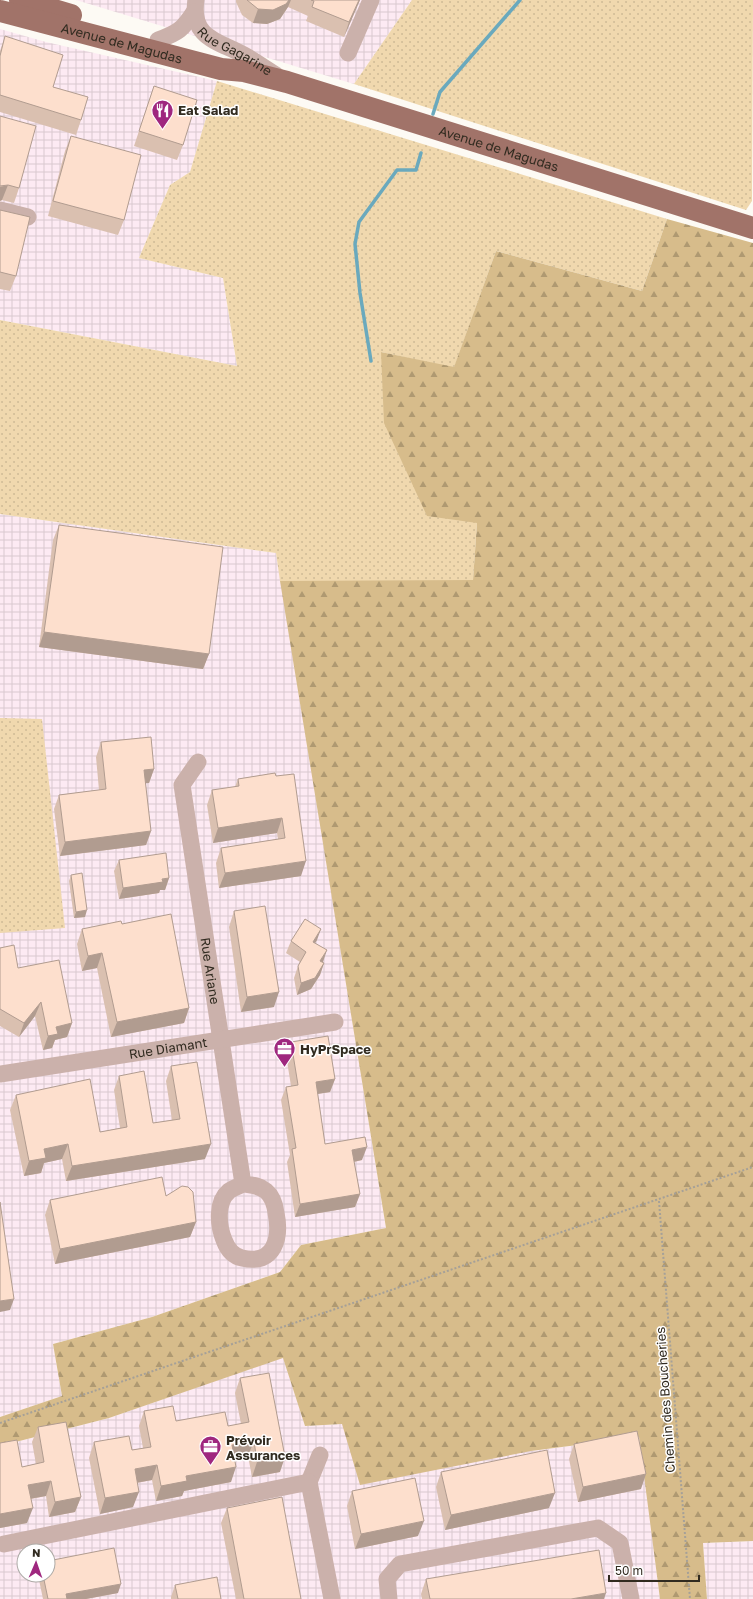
<svg xmlns="http://www.w3.org/2000/svg" width="753" height="1599" font-family="'Golos Text',sans-serif">
	<defs>
		<pattern id="industrial-grid" width="8" height="8" patternUnits="userSpaceOnUse"><rect width="8" height="8" fill="#fdeaf3"/><path d="M0 4h8M4 0v8" fill="none" stroke="#d9c9d0"/></pattern>
		<pattern id="grass-dots" width="8" height="8" patternUnits="userSpaceOnUse"><rect width="8" height="8" fill="#f0d8ae"/><path d="M2 2h.1M6 6h.1" fill="none" stroke="#ceba95" stroke-width="1.8" stroke-linecap="round"/></pattern>
		<pattern id="forest-firs" width="22" height="20" patternUnits="userSpaceOnUse"><rect width="22" height="20" fill="#d7bc8b"/><path d="M5 1l3.5 6h-7zM16 11l3.5 6h-7z" fill="#af9971"/></pattern>
	</defs>
	<rect width="100%" height="100%" fill="#fdfaf4"/>
	<g fill="url(#industrial-grid)" fill-rule="evenodd">
		<polygon points="76,0 412,0 354,84"/>
		<polygon points="0,29 46,42 217,81 190,172 170,185 139,258 223,278 237,366 0,320"/>
		<polygon points="0,514 276,553 386,1228 301,1245 280,1272 152,1317 53,1344 62,1396 0,1417"/>
		<path d="M283,1357L305,1426L342,1424L531,1451L640,1437L660,1599H0V1446L109,1418ZM24,1551H48V1575H24Z"/>
		<polygon points="753,1541 753,1599 707,1599 703,1543"/>
	</g>
	<g fill="url(#grass-dots)">
		<polygon points="412,0 753,0 752,201 746,210 354,84"/>
		<polygon points="217,81 667,219 642,291 496,251 454,368 381,352 477,523 473,581 280,581 276,553 0,514 0,320 237,366 223,278 139,258 170,185 190,172"/>
		<polygon points="0,718 42,719 65,928 0,933"/>
	</g>
	<polygon fill="url(#forest-firs)" points="667,219 753,243 753,1541 703,1543 707,1599 660,1599 639,1437 531,1451 360,1485 342,1424 305,1426 283,1358 109,1418 0,1446 0,1417 62,1396 53,1344 152,1317 280,1272 301,1245 386,1228 280,581 473,580 477,523 427,516 384,423 381,352 454,367 496,251 642,291"/>
	<g fill="none" stroke-linecap="round" stroke-linejoin="round">
		<g stroke="#6aa9bd" stroke-width="3.5">
			<polyline points="433,114 440,92 520,0"/>
			<polyline points="371,361 360,293 355,244 359,222 397,170 416,170 421,153"/>
		</g>
		<g stroke="#a5a098" stroke-width="2" stroke-dasharray="2 2" stroke-linecap="butt">
			<polyline points="659,1201 690,1599"/>
			<polyline points="0,1423 753,1167"/>
		</g>
		<g stroke="#cbb1ab" stroke-width="17">
			<path id="s1" d="M196,0C190,38 218,41 244,55C255,61 266,69 276,75"/>
			<path d="M158,40C178,33 183,29 194,12"/>
			<polyline points="348,53 371,0"/>
			<polyline points="0,210 28,217"/>
			<path id="s2" d="M198,762L182,785L243,1184C239,1186 233,1188 229,1191C216,1202 218,1225 224,1240C227,1248 233,1256 242,1258C275,1266 281,1237 276,1213C275,1205 272,1196 266,1191C259,1185 251,1185 243,1184"/>
			<path id="s3" d="M0,1074L335,1022"/>
			<polyline points="320,1455 309,1482 332,1599"/>
			<polyline points="4,1544 309,1482"/>
			<polyline points="389,1599 387,1579 400,1564 598,1528 620,1543 631,1599"/>
		</g>
		<g stroke="#a17369" stroke-width="22">
			<polyline points="20,0 71,15"/>
			<path id="s4" d="M0,11L221,69L244,71L287,82L753,228"/>
		</g>
	</g>
	<g fill="#dac0b0">
		<polygon points="236,0 360,0 344,37 306,21 308,16 288,7 280,19 267,24 253,23 242,15 236,2"/>
		<polygon points="5,36 53,87 81,120 76,135 0,112 0,51"/>
		<polygon points="154,86 183,145 177,160 134,146"/>
		<polygon points="0,116 19,188 14,203 2,200 0,201"/>
		<polygon points="71,136 124,220 118,235 48,216 65,151"/>
		<polygon points="0,210 16,276 10,291 0,289"/>
		<polygon points="59,525 209,654 203,669 39,647 53,540"/>
		<polygon points="101,742 154,769 149,783 145,783 151,831 146,845 60,856 54,809 59,795 99,790 96,757"/>
		<polygon points="275,773 301,876 219,888 216,863 221,848 278,839 277,833 213,843 207,805 212,790 235,787 238,779"/>
		<polygon points="119,860 169,878 165,890 160,890 159,893 119,899 114,871"/>
		<polygon points="71,875 85,917 74,918 69,881"/>
		<polygon points="234,911 274,1007 241,1012 229,927"/>
		<polygon points="122,924 189,1008 184,1023 111,1037 97,968 82,971 77,944 82,929"/>
		<polygon points="317,940 315,943 322,962 324,963 320,975 311,989 297,995 294,978 298,966 300,962 286,953 291,941"/>
		<polygon points="0,948 18,968 72,1023 67,1037 55,1040 52,1048 43,1050 35,1016 19,1037 0,1026"/>
		<polygon points="291,1042 335,1079 330,1092 317,1094 325,1144 362,1160 354,1162 360,1194 355,1207 295,1217 287,1162 290,1155 281,1100 286,1087 291,1086 286,1055"/>
		<polygon points="171,1066 205,1159 66,1181 62,1159 44,1163 41,1173 24,1176 10,1110 16,1095 100,1132 120,1128 114,1090 119,1076 153,1123 172,1120 166,1081"/>
		<polygon points="166,1196 196,1222 190,1237 55,1264 45,1215 50,1200"/>
		<polygon points="240,1378 280,1472 252,1477 248,1456 234,1458 231,1482 184,1491 182,1496 156,1501 152,1480 137,1483 133,1507 100,1514 89,1458 94,1442 132,1450 143,1448 139,1426 144,1411 176,1421 228,1426 241,1424 235,1393"/>
		<polygon points="38,1427 81,1497 75,1512 49,1517 46,1496 31,1499 27,1523 0,1528 0,1443 22,1467 36,1464 32,1442"/>
		<polygon points="574,1444 641,1489 578,1502 569,1459"/>
		<polygon points="441,1472 549,1508 445,1530 436,1487"/>
		<polygon points="352,1491 418,1536 355,1549 347,1506"/>
		<polygon points="227,1508 301,1599 236,1599 221,1523"/>
		<polygon points="38,1575 48,1575 118,1593 86,1599 43,1599"/>
		<polygon points="426,1579 604,1599 422,1599 421,1594"/>
		<polygon points="175,1585 221,1599 171,1599 171,1597"/>
	</g>
	<g fill="#b19c90">
		<polygon points="289,0 291,0 288,7 280,19 267,24 253,23 258,9"/>
		<polygon points="359,0 360,0 344,37 349,22"/>
		<polygon points="8,185 2,200 0,201 0,187"/>
		<polygon points="44,632 209,654 203,669 39,647"/>
		<polygon points="154,769 149,783 138,784 144,770"/>
		<polygon points="282,818 277,833 213,843 218,828"/>
		<polygon points="151,831 146,845 60,856 65,842"/>
		<polygon points="306,861 301,876 219,888 225,873"/>
		<polygon points="169,878 165,890 160,890 159,893 119,899 123,888"/>
		<polygon points="87,910 85,917 74,918 76,912"/>
		<polygon points="321,929 317,940 309,953 313,942"/>
		<polygon points="327,950 323,962 316,972 320,961"/>
		<polygon points="102,953 97,968 82,971 88,956"/>
		<polygon points="324,963 320,975 311,989 297,995 301,983"/>
		<polygon points="279,992 274,1007 241,1012 247,997"/>
		<polygon points="41,1002 35,1016 19,1037 24,1023"/>
		<polygon points="189,1008 184,1023 111,1037 117,1022"/>
		<polygon points="72,1023 67,1037 55,1040 52,1048 43,1050 48,1036 56,1027"/>
		<polygon points="335,1079 330,1092 311,1095 316,1082"/>
		<polygon points="68,1144 62,1159 44,1163 41,1173 24,1176 29,1161 44,1149"/>
		<polygon points="211,1144 205,1159 66,1181 72,1166"/>
		<polygon points="367,1147 362,1160 348,1163 352,1150"/>
		<polygon points="360,1194 355,1207 295,1217 300,1204"/>
		<polygon points="196,1222 190,1237 55,1264 60,1249"/>
		<polygon points="14,1299 10,1310 0,1312 0,1301"/>
		<polygon points="254,1441 248,1456 226,1460 232,1445"/>
		<polygon points="285,1457 280,1472 252,1477 257,1462"/>
		<polygon points="157,1465 152,1480 129,1484 135,1469"/>
		<polygon points="236,1467 231,1482 184,1491 182,1496 156,1501 161,1486 186,1476"/>
		<polygon points="646,1474 641,1489 578,1502 583,1487"/>
		<polygon points="51,1481 46,1496 23,1500 28,1485"/>
		<polygon points="139,1492 133,1507 100,1514 105,1498"/>
		<polygon points="555,1493 549,1508 445,1530 451,1515"/>
		<polygon points="81,1497 75,1512 49,1517 55,1502"/>
		<polygon points="33,1508 27,1523 0,1528 0,1514"/>
		<polygon points="424,1521 418,1536 355,1549 361,1534"/>
		<polygon points="121,1584 118,1593 86,1599 64,1599 66,1594"/>
		<polygon points="606,1593 604,1599 571,1599"/>
	</g>
	<g fill="#fddfcd" stroke="#b19c90">
		<polygon points="247,0 289,0 286,4 273,10 258,9"/>
		<polygon points="311,0 359,0 349,22 312,7 314,1"/>
		<polygon points="5,36 63,55 53,87 88,97 81,120 0,95 0,56"/>
		<polygon points="154,86 197,100 183,145 139,131"/>
		<polygon points="0,116 36,126 19,188 8,185 0,186"/>
		<polygon points="71,136 141,155 124,220 53,201"/>
		<polygon points="0,210 30,217 16,276 0,272"/>
		<polygon points="59,525 223,547 209,654 44,632"/>
		<polygon points="151,737 154,769 144,770 151,831 65,842 59,795 106,789 101,742"/>
		<polygon points="275,773 276,776 294,774 306,861 225,873 221,848 285,838 282,818 218,828 212,790 239,786 238,779"/>
		<polygon points="166,853 169,878 162,879 163,882 123,888 119,860"/>
		<polygon points="82,873 87,910 76,912 71,875"/>
		<polygon points="265,906 279,992 247,997 234,911"/>
		<polygon points="171,914 189,1008 117,1022 102,953 88,956 82,929 121,921 122,924"/>
		<polygon points="305,919 321,929 313,942 327,950 320,961 324,963 315,978 301,983 298,966 306,952 291,941"/>
		<polygon points="14,945 18,968 59,960 72,1023 56,1027 58,1034 48,1036 41,1002 24,1023 0,1009 0,948"/>
		<polygon points="328,1036 335,1079 316,1082 325,1144 365,1137 367,1147 352,1150 360,1194 300,1204 292,1149 296,1148 286,1087 298,1085 291,1042"/>
		<polygon points="197,1062 211,1144 72,1166 68,1144 44,1149 46,1158 29,1161 16,1095 90,1079 100,1132 127,1127 119,1076 144,1071 153,1123 180,1119 171,1066"/>
		<polygon points="162,1177 166,1196 182,1186 188,1187 193,1192 196,1222 60,1249 50,1200"/>
		<polygon points="0,1202 14,1299 0,1301"/>
		<polygon points="269,1373 285,1457 257,1462 254,1441 232,1445 236,1467 186,1476 187,1481 161,1486 157,1465 135,1469 139,1492 105,1498 94,1442 129,1436 132,1450 151,1447 144,1411 173,1406 176,1421 225,1412 228,1426 249,1422 240,1378"/>
		<polygon points="66,1422 81,1497 55,1502 51,1481 28,1485 33,1508 0,1514 0,1443 17,1440 22,1467 44,1462 38,1427"/>
		<polygon points="637,1431 646,1474 583,1487 574,1444"/>
		<polygon points="547,1450 555,1493 451,1515 441,1472"/>
		<polygon points="415,1478 424,1521 361,1534 352,1491"/>
		<polygon points="282,1497 301,1599 244,1599 227,1508"/>
		<polygon points="114,1548 121,1584 66,1594 67,1599 48,1599 43,1575 48,1575 48,1561"/>
		<polygon points="599,1550 606,1593 571,1599 430,1599 426,1579"/>
		<polygon points="217,1577 221,1599 178,1599 175,1585"/>
	</g>
	<defs>
		<symbol id="restaurant-pin" viewBox="-11 -11 22 30"><path d="M0 17L-7.5 6A9.5 9.5 0 1 1 7.5 6Z" fill="#9f277f" stroke="#fff"/><path d="M-5-6h1v4h1v-4h1v4h1v-4h1v5L-1.5 .5V6h-2V.5L-5-1ZM5-6V6H3V1.5H1.5Q1.5-4 5-6Z" fill="#fff"/></symbol>
		<symbol id="office-pin" viewBox="-11 -11 22 30"><path d="M0 17L-7.5 6A9.5 9.5 0 1 1 7.5 6Z" fill="#9f277f" stroke="#fff"/><path d="M-6-3h4V-5.5h4V-3h4V5H-6ZM-1-4.5V-3h2v-1.5ZM-6 0V1H6V0Z" fill="#fff"/></symbol>
	</defs>
	<g fill-rule="evenodd">
		<use href="#restaurant-pin" x="150" y="98" width="25" height="34"/>
		<use href="#office-pin" x="272" y="1036" width="25" height="34"/>
		<use href="#office-pin" x="198" y="1434" width="25" height="34"/>
	</g>
	<g text-anchor="middle" stroke-width="3" stroke-linejoin="round" paint-order="stroke">
		<g font-size="13" fill="#312b20" stroke="#fff">
			<text dy="5" stroke="none"><textPath href="#s4" startOffset="126">Avenue de Magudas</textPath></text>
			<text dy="5" stroke="none"><textPath href="#s1" startOffset="71">Rue Gagarine</textPath></text>
			<text dy="5" stroke="none"><textPath href="#s4" startOffset="518">Avenue de Magudas</textPath></text>
			<text dy="5" stroke="none"><textPath href="#s2" startOffset="216">Rue Ariane</textPath></text>
			<text dy="5" stroke="none"><textPath href="#s3" startOffset="170">Rue Diamant</textPath></text>
			<text transform="translate(665 1400) rotate(-94)" y="5">Chemin des Boucheries</text>
		</g>
		<g font-size="13" font-weight="bold" fill="#312b20" stroke="#fff" text-anchor="start">
			<text x="178" y="115">Eat Salad</text>
			<text x="300" y="1054">HyPrSpace</text>
			<text x="226" y="1445">Prévoir<tspan x="226" dy="15">Assurances</tspan></text>
		</g>
	</g>
	<g transform="translate(36 1563) rotate(2)"><circle r="19" fill="#ffffff" stroke="#adaaa6"/>
	<path d="M0-3L7 15L0 10L-7 15Z" fill="#9f277f"/>
	<text y="-6" font-size="11" font-weight="bold" text-anchor="middle" fill="#312b20">N</text>
	</g>
	<path d="M609 1575v6h90v-6" fill="none" stroke="#312b20" stroke-width="2"/>
	<text x="615" y="1575" font-size="12" fill="#312b20" stroke="#ffffff" stroke-width="3" paint-order="stroke">50 m</text>
</svg>
